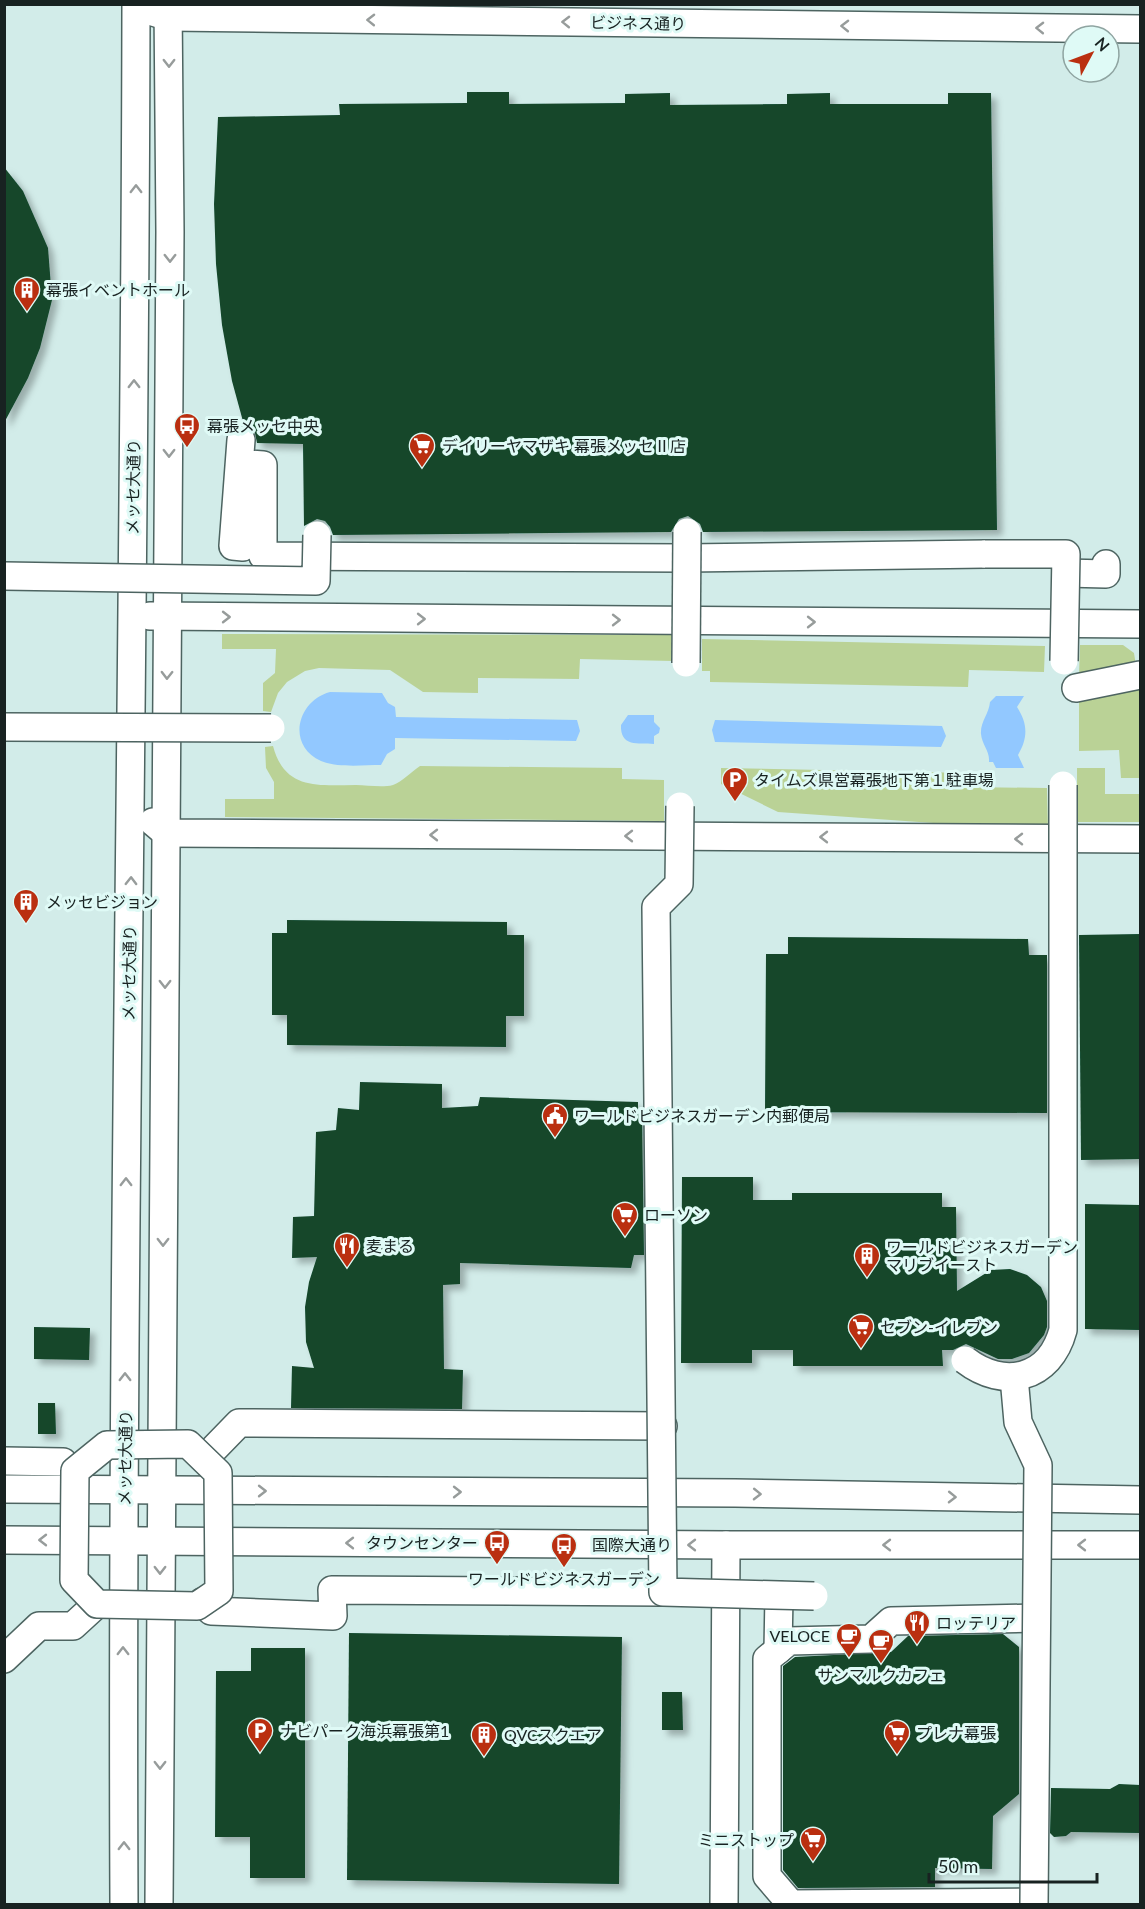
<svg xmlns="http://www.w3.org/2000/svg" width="1145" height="1909" font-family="Lato,'Noto Sans JP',sans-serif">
	<defs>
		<filter id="shadow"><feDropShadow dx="5.5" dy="5.5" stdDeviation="3" flood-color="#0004"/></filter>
	</defs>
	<rect width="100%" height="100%" fill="#d2ece9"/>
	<g fill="#bad296">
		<polygon points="222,634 675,635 673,661 580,659 579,679 478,678 478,693 423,692 390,670 319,668 305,671 287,682 278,693 271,712 263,711 263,683 275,673 276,649 222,649"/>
		<polygon points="702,639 1045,646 1044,672 969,670 968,687 710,682 710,671 702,671"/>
		<polygon points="1080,645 1123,645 1134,653 1136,666 1079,675"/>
		<polygon points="1140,686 1140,778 1121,778 1119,750 1079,751 1079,697"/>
		<path d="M273,746C285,791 319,785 356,785C367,785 382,788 393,785C402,782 412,771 420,766L622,768V779L664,780V821L225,817V799H274V782L266,768L265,747Z"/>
		<polygon points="721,768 969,773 969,787 1047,788 1048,831 778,812 721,784"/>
		<polygon points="1077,768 1105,768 1105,794 1140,794 1139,822 1077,822"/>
	</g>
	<g fill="#92c8ff">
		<path d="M330,692L382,693L388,703L395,707L396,717L577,720L580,731L576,741L395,738V749L387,754L381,765C363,765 338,768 321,761C286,745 297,701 330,692Z"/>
		<path d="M996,696H1024L1017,707C1028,724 1028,738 1018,755L1024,768H996L993,762H989C990,751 982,745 981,734C980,722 989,714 990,702Z"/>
		<path d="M628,715H654V722L660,728L659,733L654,736V744C638,743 620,747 621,725Z"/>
		<polygon points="715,720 942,726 946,736 941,747 715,742 712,730"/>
	</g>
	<g fill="#13472c" filter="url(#shadow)">
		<polygon points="467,92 509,92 509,104 625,103 625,94 670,93 670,105 787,104 787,94 830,93 830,104 948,104 948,93 991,93 997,530 703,532 700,524 688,516 679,519 671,532 333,535 330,527 325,521 317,519 304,526 303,444 257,443 255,433 244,425 232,381 222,325 216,264 214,204 218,117 340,115 339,104 467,103"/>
		<polygon points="4,167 23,191 48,248 52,300 40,348 28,378 4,423"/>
		<polygon points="287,920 507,922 507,935 524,935 524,1016 506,1016 506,1047 287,1045 287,1015 272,1015 272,933 287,933"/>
		<polygon points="1140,934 1140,1159 1081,1160 1079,935"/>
		<polygon points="788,937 1028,939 1029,955 1047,955 1047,1113 765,1112 766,954 788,954"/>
		<polygon points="360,1082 442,1084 442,1108 478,1106 480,1097 638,1102 638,1113 642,1114 644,1255 634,1255 631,1268 460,1263 460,1284 443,1285 444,1369 463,1370 462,1409 291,1408 292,1366 314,1368 306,1342 305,1307 309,1282 317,1257 292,1258 293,1217 314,1216 316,1132 336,1130 338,1108 359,1110"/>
		<polygon points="682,1177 753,1177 753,1200 792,1200 792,1193 942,1193 942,1207 956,1207 957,1291 991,1270 1010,1269 1027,1275 1041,1287 1047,1301 1047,1327 1044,1335 1029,1353 1012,1359 998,1359 966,1344 953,1350 942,1350 943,1366 793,1366 793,1350 752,1350 752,1363 681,1363"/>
		<polygon points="1085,1204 1140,1205 1140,1330 1085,1329"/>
		<polygon points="34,1327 90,1328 89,1360 34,1359"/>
		<polygon points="38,1403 55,1403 56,1434 38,1434"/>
		<polygon points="349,1633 622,1637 619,1884 347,1880"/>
		<polygon points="1003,1634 1019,1647 1019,1794 993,1816 992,1869 935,1868 935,1887 798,1888 783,1870 783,1666 795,1657 891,1652 908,1636"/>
		<polygon points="251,1648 305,1648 305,1878 250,1878 250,1837 215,1837 216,1671 251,1671"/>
		<polygon points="662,1692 682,1692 683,1730 662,1730"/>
		<polygon points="1119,1784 1140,1785 1140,1833 1071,1832 1066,1836 1054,1837 1050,1833 1051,1788 1110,1789"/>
	</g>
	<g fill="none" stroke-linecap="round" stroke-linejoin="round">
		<defs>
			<g id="minor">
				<polyline points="153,12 169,17 1140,29"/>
				<polyline points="241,440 233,546 243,547 250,464 263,465 263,556 687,558 985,554"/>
				<polyline points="1066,573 1106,574 1106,564"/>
				<polyline points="150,616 1140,624"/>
				<polyline points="1076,688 1140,675"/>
				<polyline points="153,822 166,833 1140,839"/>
				<polyline points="204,1459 239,1423 663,1426"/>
				<polyline points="4,1461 63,1462"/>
				<polyline points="4,1489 735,1493 1140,1500"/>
				<polyline points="4,1540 726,1545 1140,1545"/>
				<polyline points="202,1602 211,1611 333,1616 332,1590 663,1592"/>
				<polyline points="778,1650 779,1595"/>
				<polyline points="4,1659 39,1626 73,1626 97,1604"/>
				<polyline points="1034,1902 791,1904 767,1876 767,1659 789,1641 871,1639 891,1621 1036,1618"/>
				<path d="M124,1904C121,1271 135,638 136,4"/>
				<polyline points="159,1904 170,232 168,4"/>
				<polyline points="724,1904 726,1545"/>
			</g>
		</defs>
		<use href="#minor" stroke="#4d6461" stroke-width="30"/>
		<use href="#minor" stroke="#fff" stroke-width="27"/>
		<defs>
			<g id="minor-bridge">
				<polyline points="985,554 1066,554 1064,661"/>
				<polyline points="4,576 316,581 317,535"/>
				<polyline points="686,663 687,532"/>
				<polyline points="4,727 271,728"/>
				<polyline points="680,806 679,884 656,907 663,1592 814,1596"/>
				<path d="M965,1360C1004,1390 1050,1379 1063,1330V785"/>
				<polyline points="1014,1377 1018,1422 1038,1465 1034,1904"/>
				<polygon points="188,1444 218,1473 219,1591 197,1606 97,1604 74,1580 75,1471 107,1445"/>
			</g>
		</defs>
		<use href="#minor-bridge" stroke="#4d6461" stroke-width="30" stroke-linecap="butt"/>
		<use href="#minor-bridge" stroke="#fff" stroke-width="27"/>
	</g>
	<defs><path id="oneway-chevron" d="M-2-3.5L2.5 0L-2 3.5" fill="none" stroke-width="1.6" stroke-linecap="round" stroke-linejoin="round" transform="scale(1.5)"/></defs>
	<g stroke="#979c9b">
		<use href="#oneway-chevron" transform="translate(371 20) rotate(-179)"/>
		<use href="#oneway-chevron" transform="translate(566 22) rotate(-179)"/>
		<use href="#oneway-chevron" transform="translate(845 26) rotate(-179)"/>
		<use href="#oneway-chevron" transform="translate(1040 28) rotate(-179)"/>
		<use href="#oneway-chevron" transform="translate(169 63) rotate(90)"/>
		<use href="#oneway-chevron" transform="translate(136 189) rotate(-90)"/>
		<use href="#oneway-chevron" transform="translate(170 258) rotate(90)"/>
		<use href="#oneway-chevron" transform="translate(134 384) rotate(-90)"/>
		<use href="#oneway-chevron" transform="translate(169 453) rotate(90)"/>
		<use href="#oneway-chevron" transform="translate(226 617)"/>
		<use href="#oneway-chevron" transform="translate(421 619)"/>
		<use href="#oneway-chevron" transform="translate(616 620)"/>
		<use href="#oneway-chevron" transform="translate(811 622)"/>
		<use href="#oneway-chevron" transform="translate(167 675) rotate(91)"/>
		<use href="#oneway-chevron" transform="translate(434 835) rotate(-180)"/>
		<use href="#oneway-chevron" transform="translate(629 836) rotate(-180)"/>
		<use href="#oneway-chevron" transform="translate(824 837) rotate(-180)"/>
		<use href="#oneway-chevron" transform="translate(1019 839) rotate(-180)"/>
		<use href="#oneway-chevron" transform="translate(131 881) rotate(-89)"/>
		<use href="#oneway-chevron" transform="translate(165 984) rotate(90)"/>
		<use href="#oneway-chevron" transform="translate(126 1182) rotate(-90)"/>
		<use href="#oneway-chevron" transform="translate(163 1242) rotate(90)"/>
		<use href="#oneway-chevron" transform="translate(125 1377) rotate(-90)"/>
		<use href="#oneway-chevron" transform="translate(262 1491)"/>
		<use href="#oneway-chevron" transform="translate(457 1492)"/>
		<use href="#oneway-chevron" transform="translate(757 1494) rotate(1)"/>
		<use href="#oneway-chevron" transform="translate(952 1497) rotate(1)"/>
		<use href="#oneway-chevron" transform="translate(43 1540) rotate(-180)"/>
		<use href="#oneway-chevron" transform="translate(350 1543) rotate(-180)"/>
		<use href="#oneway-chevron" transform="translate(692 1545) rotate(-180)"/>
		<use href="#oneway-chevron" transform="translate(887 1545) rotate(180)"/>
		<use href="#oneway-chevron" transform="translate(1082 1545) rotate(180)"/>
		<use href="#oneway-chevron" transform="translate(160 1570) rotate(90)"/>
		<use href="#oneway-chevron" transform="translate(123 1651) rotate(-90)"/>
		<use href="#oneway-chevron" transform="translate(160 1765) rotate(90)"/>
		<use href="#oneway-chevron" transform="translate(124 1846) rotate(-90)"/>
	</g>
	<defs>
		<symbol id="building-pin" viewBox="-11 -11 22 30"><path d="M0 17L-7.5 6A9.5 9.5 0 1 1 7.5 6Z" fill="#ba2f10" stroke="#dffaf6"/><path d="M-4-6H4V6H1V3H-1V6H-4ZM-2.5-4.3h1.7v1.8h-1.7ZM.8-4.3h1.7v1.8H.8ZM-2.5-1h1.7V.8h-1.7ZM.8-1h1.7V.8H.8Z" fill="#fff"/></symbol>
		<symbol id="bus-pin" viewBox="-11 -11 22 30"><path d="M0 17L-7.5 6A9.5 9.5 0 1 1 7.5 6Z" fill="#ba2f10" stroke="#dffaf6"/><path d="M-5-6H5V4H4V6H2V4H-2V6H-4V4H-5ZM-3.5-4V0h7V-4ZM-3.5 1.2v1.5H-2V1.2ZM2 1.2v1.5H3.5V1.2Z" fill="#fff"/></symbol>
		<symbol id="supermarket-pin" viewBox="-11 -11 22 30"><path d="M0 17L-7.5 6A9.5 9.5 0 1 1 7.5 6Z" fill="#ba2f10" stroke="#dffaf6"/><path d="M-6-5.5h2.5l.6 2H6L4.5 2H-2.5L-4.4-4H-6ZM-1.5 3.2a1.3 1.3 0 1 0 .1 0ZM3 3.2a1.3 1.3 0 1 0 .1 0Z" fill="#fff"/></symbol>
		<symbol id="parking-pin" viewBox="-11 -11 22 30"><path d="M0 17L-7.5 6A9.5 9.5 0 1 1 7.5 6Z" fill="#ba2f10" stroke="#dffaf6"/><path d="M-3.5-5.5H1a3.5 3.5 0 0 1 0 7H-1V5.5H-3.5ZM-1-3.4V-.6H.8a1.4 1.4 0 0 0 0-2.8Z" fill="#fff"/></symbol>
		<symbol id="civic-pin" viewBox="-11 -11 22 30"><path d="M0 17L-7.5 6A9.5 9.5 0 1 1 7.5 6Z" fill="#ba2f10" stroke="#dffaf6"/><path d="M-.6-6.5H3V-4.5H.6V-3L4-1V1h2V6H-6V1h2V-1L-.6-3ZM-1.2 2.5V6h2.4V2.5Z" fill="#fff"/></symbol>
		<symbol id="restaurant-pin" viewBox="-11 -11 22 30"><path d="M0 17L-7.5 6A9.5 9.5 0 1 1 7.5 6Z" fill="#ba2f10" stroke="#dffaf6"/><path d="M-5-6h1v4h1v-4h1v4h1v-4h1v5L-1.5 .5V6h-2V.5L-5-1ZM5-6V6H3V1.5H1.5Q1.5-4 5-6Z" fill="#fff"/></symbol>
		<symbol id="cafe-pin" viewBox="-11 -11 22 30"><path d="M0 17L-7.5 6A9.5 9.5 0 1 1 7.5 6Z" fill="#ba2f10" stroke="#dffaf6"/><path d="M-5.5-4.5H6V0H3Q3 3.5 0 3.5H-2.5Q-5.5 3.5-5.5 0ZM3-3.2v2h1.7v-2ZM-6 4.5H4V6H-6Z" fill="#fff"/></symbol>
	</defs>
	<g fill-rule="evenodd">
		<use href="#building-pin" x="12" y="275" width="30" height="40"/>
		<use href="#bus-pin" x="172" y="411" width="30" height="40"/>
		<use href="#supermarket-pin" x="407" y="431" width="30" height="40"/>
		<use href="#parking-pin" x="720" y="765" width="30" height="40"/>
		<use href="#building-pin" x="11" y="887" width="30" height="40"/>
		<use href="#civic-pin" x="540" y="1101" width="30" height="40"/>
		<use href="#supermarket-pin" x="610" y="1200" width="30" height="40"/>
		<use href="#restaurant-pin" x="332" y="1231" width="30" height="40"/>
		<use href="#building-pin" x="852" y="1241" width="30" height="40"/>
		<use href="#supermarket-pin" x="846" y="1312" width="30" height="40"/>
		<use href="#bus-pin" x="482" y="1528" width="30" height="40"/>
		<use href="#bus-pin" x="549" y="1531" width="30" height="40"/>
		<use href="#restaurant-pin" x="902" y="1608" width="30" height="40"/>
		<use href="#cafe-pin" x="834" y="1621" width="30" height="40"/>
		<use href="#cafe-pin" x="866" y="1627" width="30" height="40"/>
		<use href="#parking-pin" x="245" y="1716" width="30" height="40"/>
		<use href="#supermarket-pin" x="882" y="1718" width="30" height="40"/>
		<use href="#building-pin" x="469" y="1720" width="30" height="40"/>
		<use href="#supermarket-pin" x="798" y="1825" width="30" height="40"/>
	</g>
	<g text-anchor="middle" stroke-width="6" stroke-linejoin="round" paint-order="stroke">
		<g font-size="16" fill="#182221" stroke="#dffaf6">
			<text transform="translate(638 23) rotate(1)" y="6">ビジネス通り</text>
			<text transform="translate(133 487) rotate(-89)" y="6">メッセ大通り</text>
			<text transform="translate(129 973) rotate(-89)" y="6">メッセ大通り</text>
			<text transform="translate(125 1458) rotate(-89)" y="6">メッセ大通り</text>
			<text x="632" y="1551">国際大通り</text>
		</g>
		<g font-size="16" fill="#182221" stroke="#dffaf6" text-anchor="start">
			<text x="46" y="296">幕張イベントホール</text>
			<text x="207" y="432">幕張メッセ中央</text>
			<text x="442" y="452">デイリーヤマザキ 幕張メッセⅡ店</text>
			<text x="754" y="786">タイムズ県営幕張地下第１駐車場</text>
			<text x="46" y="908">メッセビジョン</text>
			<text x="574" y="1122">ワールドビジネスガーデン内郵便局</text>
			<text x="644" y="1221">ローソン</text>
			<text x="366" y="1252">麦まる</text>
			<text x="886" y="1253">ワールドビジネスガーデン<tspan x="886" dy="18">マリブイースト</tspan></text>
			<text x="880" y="1333">セブン-イレブン</text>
			<text x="478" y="1549" text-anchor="end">タウンセンター</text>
			<text x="564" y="1585" text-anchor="middle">ワールドビジネスガーデン</text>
			<text x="936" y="1629">ロッテリア</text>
			<text x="830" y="1642" text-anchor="end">VELOCE</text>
			<text x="881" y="1681" text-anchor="middle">サンマルクカフェ</text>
			<text x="280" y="1737">ナビパーク海浜幕張第1</text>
			<text x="916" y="1739">プレナ幕張</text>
			<text x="504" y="1741">QVCスクエア</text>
			<text x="794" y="1846" text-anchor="end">ミニストップ</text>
		</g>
	</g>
	<rect width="1145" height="1909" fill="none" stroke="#182221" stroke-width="12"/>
	<g transform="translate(1091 54) rotate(49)"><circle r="28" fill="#dffaf6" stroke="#8fa4a1" stroke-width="1.5"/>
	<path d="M0-4.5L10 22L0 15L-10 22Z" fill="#ba2f10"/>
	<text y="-9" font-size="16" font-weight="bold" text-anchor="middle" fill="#182221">N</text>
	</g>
	<path d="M929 1873v9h168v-9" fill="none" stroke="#182221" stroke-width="3"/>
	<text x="938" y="1873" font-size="18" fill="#182221" stroke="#dffaf6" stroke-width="4.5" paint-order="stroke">50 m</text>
</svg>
